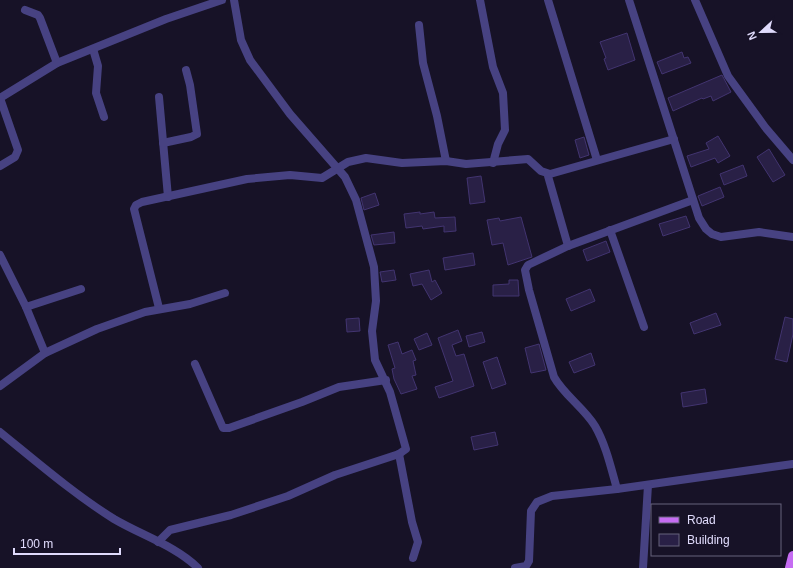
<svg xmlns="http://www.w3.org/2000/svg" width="793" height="568" font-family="Arial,sans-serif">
	<rect width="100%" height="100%" fill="#171227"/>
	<g fill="#292046" stroke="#423470">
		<polygon points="627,33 635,60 608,70 604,59 606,58 600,42"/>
		<polygon points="682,52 684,58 688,57 691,63 662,74 657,62"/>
		<polygon points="722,75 731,92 713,101 711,96 703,99 702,98 673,111 668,98"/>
		<polygon points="718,136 730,156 718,163 715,158 691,167 687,156 709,149 706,143"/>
		<polygon points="584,137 589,155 580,158 575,140"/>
		<polygon points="769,149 785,175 773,182 757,157"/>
		<polygon points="743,165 747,176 724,185 720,174"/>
		<polygon points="481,176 485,202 470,204 467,178"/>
		<polygon points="720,187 724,197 702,206 698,196"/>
		<polygon points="375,193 379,205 364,210 361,198"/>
		<polygon points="420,212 420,214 434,212 435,218 455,217 456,231 444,232 444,226 423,229 422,226 406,228 404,214"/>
		<polygon points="686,216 690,227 663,236 659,224"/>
		<polygon points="521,217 532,257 508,265 503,243 492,245 487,220 499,218 500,221"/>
		<polygon points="394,232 395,243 374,245 371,235"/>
		<polygon points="606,241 610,252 587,261 583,250"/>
		<polygon points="473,253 475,265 445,270 443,258"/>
		<polygon points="394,270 396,280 382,282 380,272"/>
		<polygon points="429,270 432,282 435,280 442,293 431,300 422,284 413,286 410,274"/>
		<polygon points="509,280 518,280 519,296 493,296 493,285 509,284"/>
		<polygon points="590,289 595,301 571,311 566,299"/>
		<polygon points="716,313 721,325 694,334 690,323"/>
		<polygon points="785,317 793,319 793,334 787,362 775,359"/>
		<polygon points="359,318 360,331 347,332 346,319"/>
		<polygon points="458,330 462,341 452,345 456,356 464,354 474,386 439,398 435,387 453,381 438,338"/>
		<polygon points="482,332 485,342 469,347 466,336"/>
		<polygon points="427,333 432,345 419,350 414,339"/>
		<polygon points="398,342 402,354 412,350 416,360 413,361 416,375 412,376 417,389 401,394 394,379 392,369 395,368 388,345"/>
		<polygon points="539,344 546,370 531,373 525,348"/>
		<polygon points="591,353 595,365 574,373 569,362"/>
		<polygon points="497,357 506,384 492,389 483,362"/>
		<polygon points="705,389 707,403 683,407 681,393"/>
		<polygon points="495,432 498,445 474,450 471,437"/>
	</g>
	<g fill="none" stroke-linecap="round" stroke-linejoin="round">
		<g stroke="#474282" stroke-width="8">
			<polyline points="480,0 493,67 503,93 505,130 498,144 493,163"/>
			<polyline points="548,0 597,160"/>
			<polyline points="629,0 699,218 706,229 712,234 721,237 759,232 793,237"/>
			<polyline points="695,0 728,76 765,127 793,160"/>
			<polyline points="25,10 38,15 40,18 57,63"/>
			<polyline points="419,25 423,63 437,116 446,161"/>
			<polyline points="93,49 98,66 96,93 104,117"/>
			<polyline points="159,97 168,197"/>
			<polyline points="0,98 57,63 166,19 222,0"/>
			<polyline points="163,143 191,137 197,134 190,85 186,70"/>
			<polyline points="0,166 15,157 18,150 0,98"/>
			<polyline points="610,230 644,327"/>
			<polyline points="568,246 548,176 550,174 674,139"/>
			<polyline points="0,255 26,307 45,353"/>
			<polyline points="26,307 81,289"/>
			<polyline points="159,308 134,209 136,205 142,202 247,179 290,175 322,178 348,162 366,158 402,163 446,161 466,164 528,159 541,171 550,174"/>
			<polyline points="195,364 223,428 229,428 302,402 339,387 386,380"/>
			<polyline points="0,386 45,353 97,329 145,312 190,304 225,293"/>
			<path d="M0,432C37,462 74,494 114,519C141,535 176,546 198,568"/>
			<polyline points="399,454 412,522 418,542 413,558"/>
			<path d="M617,489C611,468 606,445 595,426C584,408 564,395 554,377L529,290L525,270L528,265L568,246L693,200"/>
			<polyline points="158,542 170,530 231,515 288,496 335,475 399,454 406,449 390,392 375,360 372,331 376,301 374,267 356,200 345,177 290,114 250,60 241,40 234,0"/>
			<polyline points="515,568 526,566 529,561 531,511 537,502 552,496 617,489 793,464"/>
			<polyline points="643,568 648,485"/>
		</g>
		<polyline stroke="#c56cf2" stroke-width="10" points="790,568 793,556"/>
	</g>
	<rect x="651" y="504" width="130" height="52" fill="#171227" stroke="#67627c"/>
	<rect x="659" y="517" width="20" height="6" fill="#c56cf2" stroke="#67627c"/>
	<text x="687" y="524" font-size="12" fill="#e0dbfc">Road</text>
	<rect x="659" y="534" width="20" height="12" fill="#292046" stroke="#67627c"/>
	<text x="687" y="544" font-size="12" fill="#e0dbfc">Building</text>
	<g transform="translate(761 32) rotate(248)" stroke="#171227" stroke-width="3" paint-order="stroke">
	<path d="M0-3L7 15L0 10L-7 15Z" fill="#e0dbfc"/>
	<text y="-6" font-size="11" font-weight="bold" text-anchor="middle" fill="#e0dbfc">N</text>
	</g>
	<path d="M14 548v6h106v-6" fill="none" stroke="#e0dbfc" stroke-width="2"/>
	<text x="20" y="548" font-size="12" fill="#e0dbfc" stroke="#171227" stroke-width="3" paint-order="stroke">100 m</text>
</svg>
